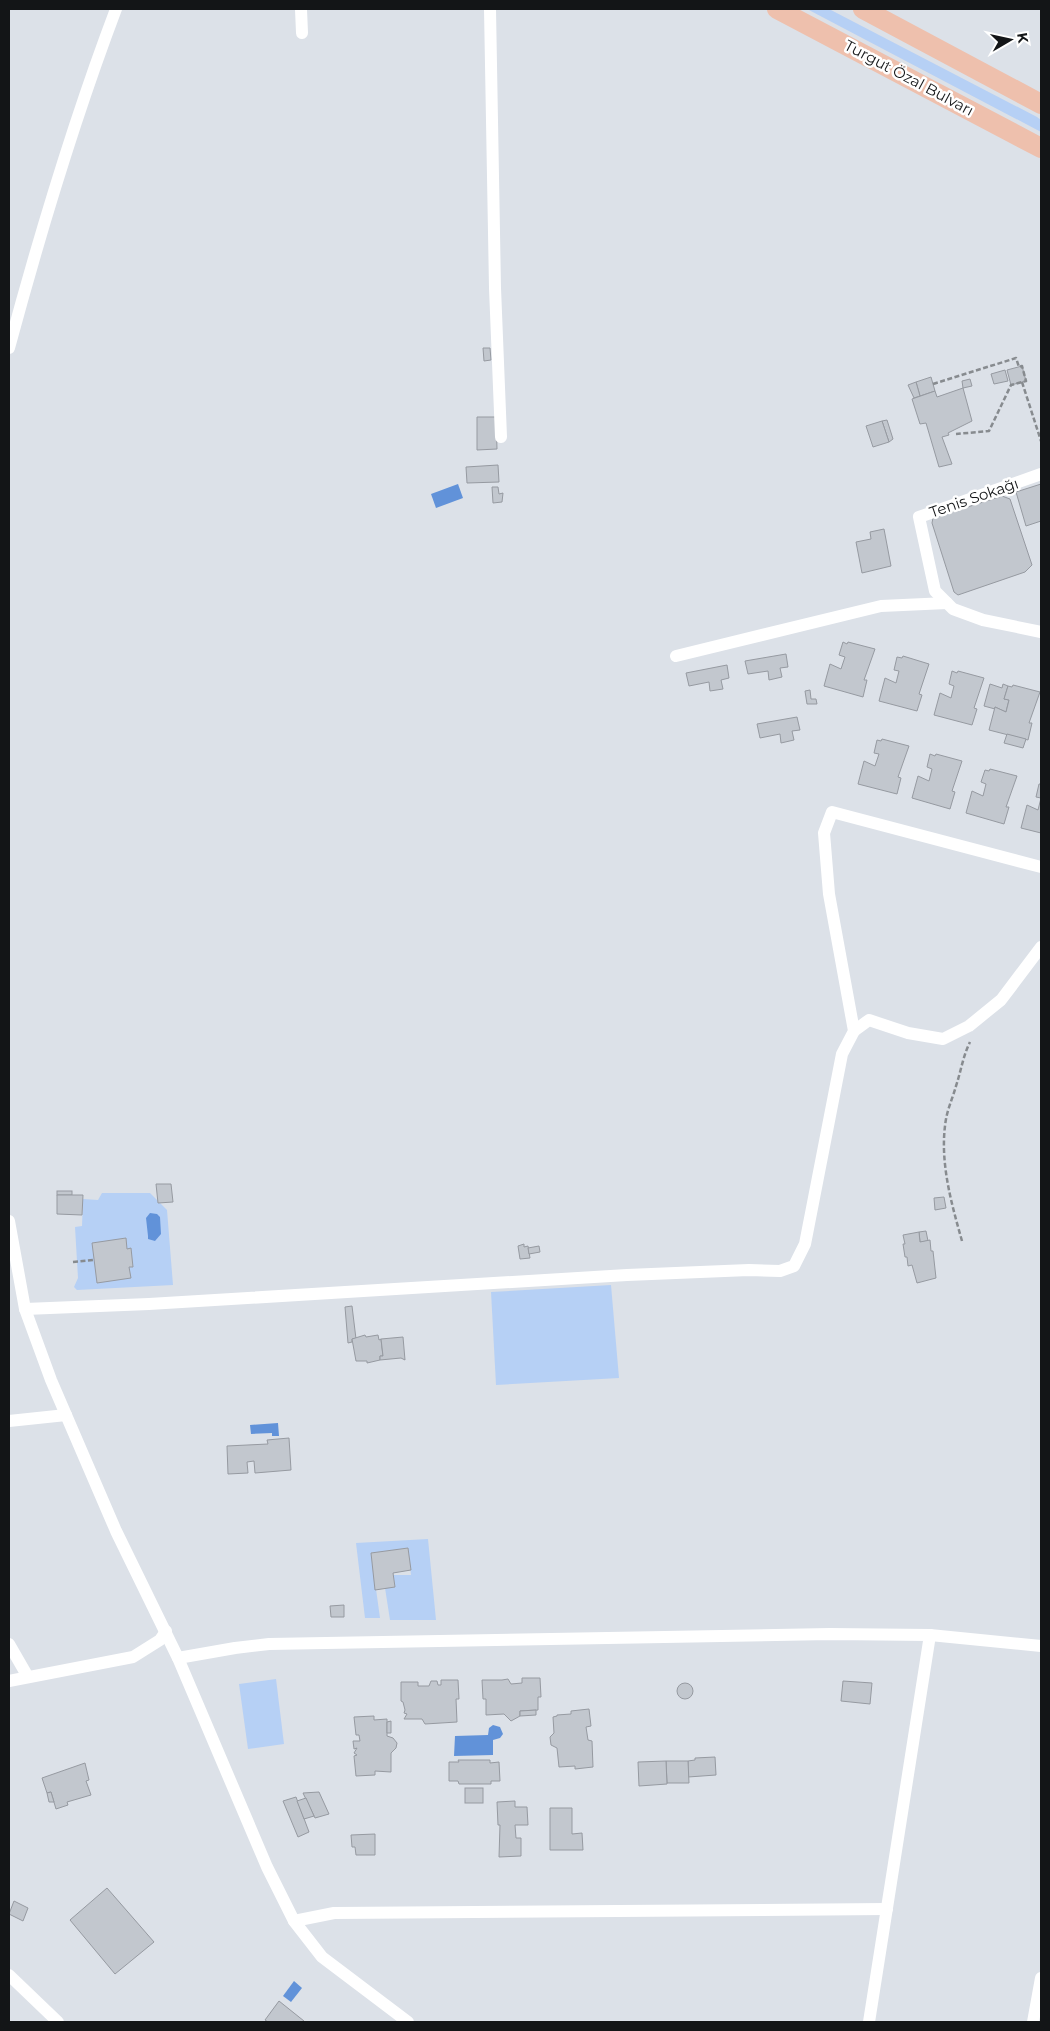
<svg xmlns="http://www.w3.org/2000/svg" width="1050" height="2031" font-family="Montserrat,sans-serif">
	<rect width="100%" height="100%" fill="#dce1e8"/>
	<g fill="#b6d0f5">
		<polygon points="807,9 829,9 1037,117 1041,120 1041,132"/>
		<polygon points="102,1193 150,1193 167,1210 173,1285 77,1290 74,1287 78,1278 75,1227 82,1226 83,1199 98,1200"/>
		<polygon points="611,1285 619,1378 496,1385 491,1292"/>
		<polygon points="428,1539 436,1620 390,1620 385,1588 395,1587 393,1575 411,1575 408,1548 371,1553 380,1618 365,1618 356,1543"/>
		<polygon points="276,1679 284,1744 248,1749 239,1684"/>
	</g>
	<g fill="#6192d9">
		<polygon points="458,484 463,498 436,508 431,494"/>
		<polygon points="150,1213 157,1214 160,1217 161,1234 155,1241 148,1239 148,1236 146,1218"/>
		<polygon points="278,1423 279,1436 272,1436 272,1433 251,1434 250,1425"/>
		<polygon points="493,1725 500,1727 503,1734 500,1738 493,1740 493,1755 454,1756 455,1736 488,1735 489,1728"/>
		<polygon points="294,1981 302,1988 291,2002 283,1996"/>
	</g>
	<g fill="#c2c7ce" stroke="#969aa1">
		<polygon points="483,348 490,348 491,360 484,361"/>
		<polygon points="1022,366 1026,381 1011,385 1007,370"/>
		<polygon points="1005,370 1008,381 994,384 991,374"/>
		<polygon points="931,377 935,391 920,396 916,382"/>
		<polygon points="970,379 972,386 963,388 962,381"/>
		<polygon points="916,382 920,396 914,398 908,385"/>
		<polygon points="963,388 972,421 948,433 949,435 942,437 952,464 939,467 926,423 920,424 912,399 935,391 937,397"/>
		<polygon points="477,417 496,417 497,449 477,450"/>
		<polygon points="887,420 893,439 889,442 882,421"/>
		<polygon points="882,421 889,442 873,447 866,426"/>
		<polygon points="498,465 499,482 467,483 466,467"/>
		<polygon points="1041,484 1041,521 1026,526 1016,492"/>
		<polygon points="492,487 498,487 499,494 503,493 502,502 493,503"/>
		<polygon points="1002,496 1010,499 1032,565 1025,572 958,595 954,592 932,523 933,518"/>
		<polygon points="884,529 891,566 862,573 856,542 871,539 870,532"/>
		<polygon points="843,642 847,644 848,642 875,649 864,680 867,680 863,697 824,686 830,664 841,669 845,657 839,655"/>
		<polygon points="786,654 788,667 780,668 782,677 769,680 768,671 748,674 745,661"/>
		<polygon points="903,656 929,664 919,694 922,695 917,711 879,701 885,678 896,683 899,671 894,670 897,657 902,658"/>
		<polygon points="727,665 729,678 721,680 723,689 710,691 709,682 689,686 686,673"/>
		<polygon points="952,671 957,673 958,671 984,678 974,708 977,709 972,725 934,715 940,693 951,698 954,686 949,684"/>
		<polygon points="990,684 1002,688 1003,684 1008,686 1004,699 1009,700 1006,712 995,707 995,709 984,706"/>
		<polygon points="1013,685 1040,692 1029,723 1032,723 1028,740 989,730 995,707 1006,712 1009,700 1004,699 1008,686 1012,687"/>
		<polygon points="810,690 811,699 816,699 817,704 807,704 805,691"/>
		<polygon points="797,717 800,730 792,731 794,740 781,743 780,734 760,738 757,724"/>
		<polygon points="1007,734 1026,739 1023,748 1004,743"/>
		<polygon points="882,739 909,746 898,777 901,778 897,794 858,784 864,761 875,766 879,754 874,753 877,740 881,741"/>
		<polygon points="930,754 935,756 936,754 962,761 952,791 955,792 950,809 912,798 918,776 929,781 932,769 927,767"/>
		<polygon points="990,769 1017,776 1006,807 1009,807 1004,824 966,813 972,791 983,796 986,784 981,782 985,770 989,771"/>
		<polygon points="1039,784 1041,784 1041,833 1021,828 1027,805 1038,810 1041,798 1036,797"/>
		<polygon points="156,1184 171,1184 173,1202 158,1203"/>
		<rect x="57" y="1191" width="15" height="4"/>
		<polygon points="57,1195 83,1195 82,1215 57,1214"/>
		<polygon points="944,1197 946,1208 935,1210 934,1198"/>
		<polygon points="926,1231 928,1241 920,1242 919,1232"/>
		<polygon points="919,1232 920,1242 930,1240 931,1251 933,1251 936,1278 917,1283 912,1265 908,1266 907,1257 905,1257 903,1244 905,1244 903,1235"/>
		<polygon points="126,1238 127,1249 131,1248 133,1267 129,1267 131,1278 97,1283 92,1243"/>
		<polygon points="524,1244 524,1247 528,1246 530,1258 520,1259 518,1246"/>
		<polygon points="539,1246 540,1252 529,1254 528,1248"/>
		<polygon points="352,1306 356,1339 352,1339 352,1342 348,1343 345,1307"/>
		<polygon points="365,1335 366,1337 378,1335 379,1340 381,1339 383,1356 380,1356 380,1360 367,1363 367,1361 356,1361 352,1339"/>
		<polygon points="403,1337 405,1360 401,1358 380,1360 380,1356 383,1356 381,1339"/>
		<polygon points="289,1438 291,1470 255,1473 254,1461 247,1462 248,1473 228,1474 227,1446 268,1444 267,1440"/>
		<polygon points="408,1548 411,1570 393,1573 395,1587 375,1590 371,1553"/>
		<polygon points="344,1605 344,1617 331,1617 330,1606"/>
		<polygon points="522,1678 540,1678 541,1697 538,1697 538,1710 520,1711 520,1716 511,1721 504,1714 486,1715 486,1699 483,1699 482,1680 502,1680 508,1679 511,1684 522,1683"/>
		<polygon points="441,1680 458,1680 459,1699 456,1699 457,1722 425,1724 422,1719 404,1719 407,1714 404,1713 405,1710 403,1702 401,1701 401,1682 418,1682 418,1686 429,1686 431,1681 437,1681 438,1685 441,1685"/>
		<polygon points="843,1681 872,1683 870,1704 841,1701"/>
		<circle cx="685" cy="1691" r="8"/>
		<polygon points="589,1709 591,1726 586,1727 588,1740 592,1741 593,1767 575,1769 575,1766 559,1767 557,1748 551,1745 550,1737 554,1733 553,1717 557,1716 557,1715 571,1714 571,1711"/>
		<polygon points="536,1710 536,1715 520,1716 520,1711"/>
		<polygon points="374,1716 374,1720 387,1719 387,1736 393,1738 397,1743 396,1748 391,1753 391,1772 375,1771 375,1775 356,1776 354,1756 357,1755 354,1753 357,1748 354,1749 353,1741 360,1741 359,1735 356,1735 354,1717"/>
		<polygon points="391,1721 391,1733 387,1733 387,1722"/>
		<polygon points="715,1757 716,1775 688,1777 688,1761 695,1760 695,1758"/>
		<polygon points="458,1760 490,1760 490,1763 499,1762 500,1781 491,1781 491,1784 459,1784 458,1781 449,1781 449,1762 459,1762"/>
		<polygon points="666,1761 688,1761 689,1783 667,1783"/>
		<polygon points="666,1761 667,1784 639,1786 638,1762"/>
		<polygon points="85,1763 89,1780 86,1781 91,1795 67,1802 68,1805 56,1809 51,1792 47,1793 42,1778"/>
		<rect x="465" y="1788" width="18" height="15"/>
		<polygon points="51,1792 54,1802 49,1802 47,1793"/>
		<polygon points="319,1792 329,1814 315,1818 303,1793"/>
		<polygon points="296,1797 309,1832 298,1837 283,1801"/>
		<polygon points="306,1798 314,1816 304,1819 297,1801"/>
		<polygon points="515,1801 515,1807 527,1807 528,1825 515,1825 516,1838 521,1838 521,1856 499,1857 500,1825 498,1825 497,1802"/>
		<polygon points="550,1808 572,1808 572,1834 582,1833 583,1850 550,1850"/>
		<polygon points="375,1834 375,1855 356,1855 355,1847 352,1847 351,1835"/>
		<polygon points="107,1888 154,1942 115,1974 70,1920"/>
		<polygon points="14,1901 28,1908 23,1921 9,1914"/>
		<polygon points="279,2001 304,2021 302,2022 268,2022 265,2020"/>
	</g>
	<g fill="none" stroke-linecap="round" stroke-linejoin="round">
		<g stroke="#878b8f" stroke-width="2.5" stroke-dasharray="5 2.5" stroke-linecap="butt">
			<polyline points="1022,382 1041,441"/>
			<polyline points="933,384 1016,358 1019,367 1022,366 1026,381 1011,385 989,431 956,434"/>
			<path d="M962,1241C951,1202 939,1160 946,1119C948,1108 953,1097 956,1086C961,1071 963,1056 970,1042"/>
			<polyline points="73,1262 94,1260"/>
		</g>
		<g stroke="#fff" stroke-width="12">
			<polyline points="301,9 302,33"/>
			<polyline points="490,9 495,288 501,437"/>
			<path d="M9,348C40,233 74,120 116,9"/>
			<polyline points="1041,474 919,517 935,591 953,609 983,620 1041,632"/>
			<polyline points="676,656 881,606 947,603"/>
			<polyline points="854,1031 869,1020 908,1033 943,1039 969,1026 1001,1000 1041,947"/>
			<polyline points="9,1221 25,1309 51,1380 116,1531 178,1658 267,1867 294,1921 322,1957 408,2022"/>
			<polyline points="25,1309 149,1304 627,1275 749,1270 780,1271 794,1266 805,1244 842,1054 854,1031 829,894 824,833 832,812 1041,867"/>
			<polyline points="9,1421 66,1415"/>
			<polyline points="9,1644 28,1677"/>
			<polyline points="178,1658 235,1648 269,1644 830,1634 930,1635 1041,1646"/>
			<polyline points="9,1681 133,1657 160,1640 166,1631"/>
			<polyline points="294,1921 334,1913 887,1909"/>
			<polyline points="9,1975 58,2022"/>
			<polyline points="869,2022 930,1635"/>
			<polyline points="1033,2022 1041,1978"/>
		</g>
		<g stroke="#eec0ad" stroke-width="20">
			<polyline points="777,9 1041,148"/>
			<polyline points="863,9 1041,104"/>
		</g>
	</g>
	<g text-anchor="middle" stroke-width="5" stroke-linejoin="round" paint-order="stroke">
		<g font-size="15" fill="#131517" stroke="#fff">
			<text transform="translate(909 78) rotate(28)" y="5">Turgut Özal Bulvarı</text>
			<text transform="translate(974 498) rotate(-19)" y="5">Tenis Sokağı</text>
		</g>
	</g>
	<rect width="1050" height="2031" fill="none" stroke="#131517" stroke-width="20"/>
	<g transform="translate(1010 40) rotate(81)" stroke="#ffffff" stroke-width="4" paint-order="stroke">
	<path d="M0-4L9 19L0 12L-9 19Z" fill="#131517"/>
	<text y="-8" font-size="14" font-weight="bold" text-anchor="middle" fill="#131517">K</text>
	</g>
</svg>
